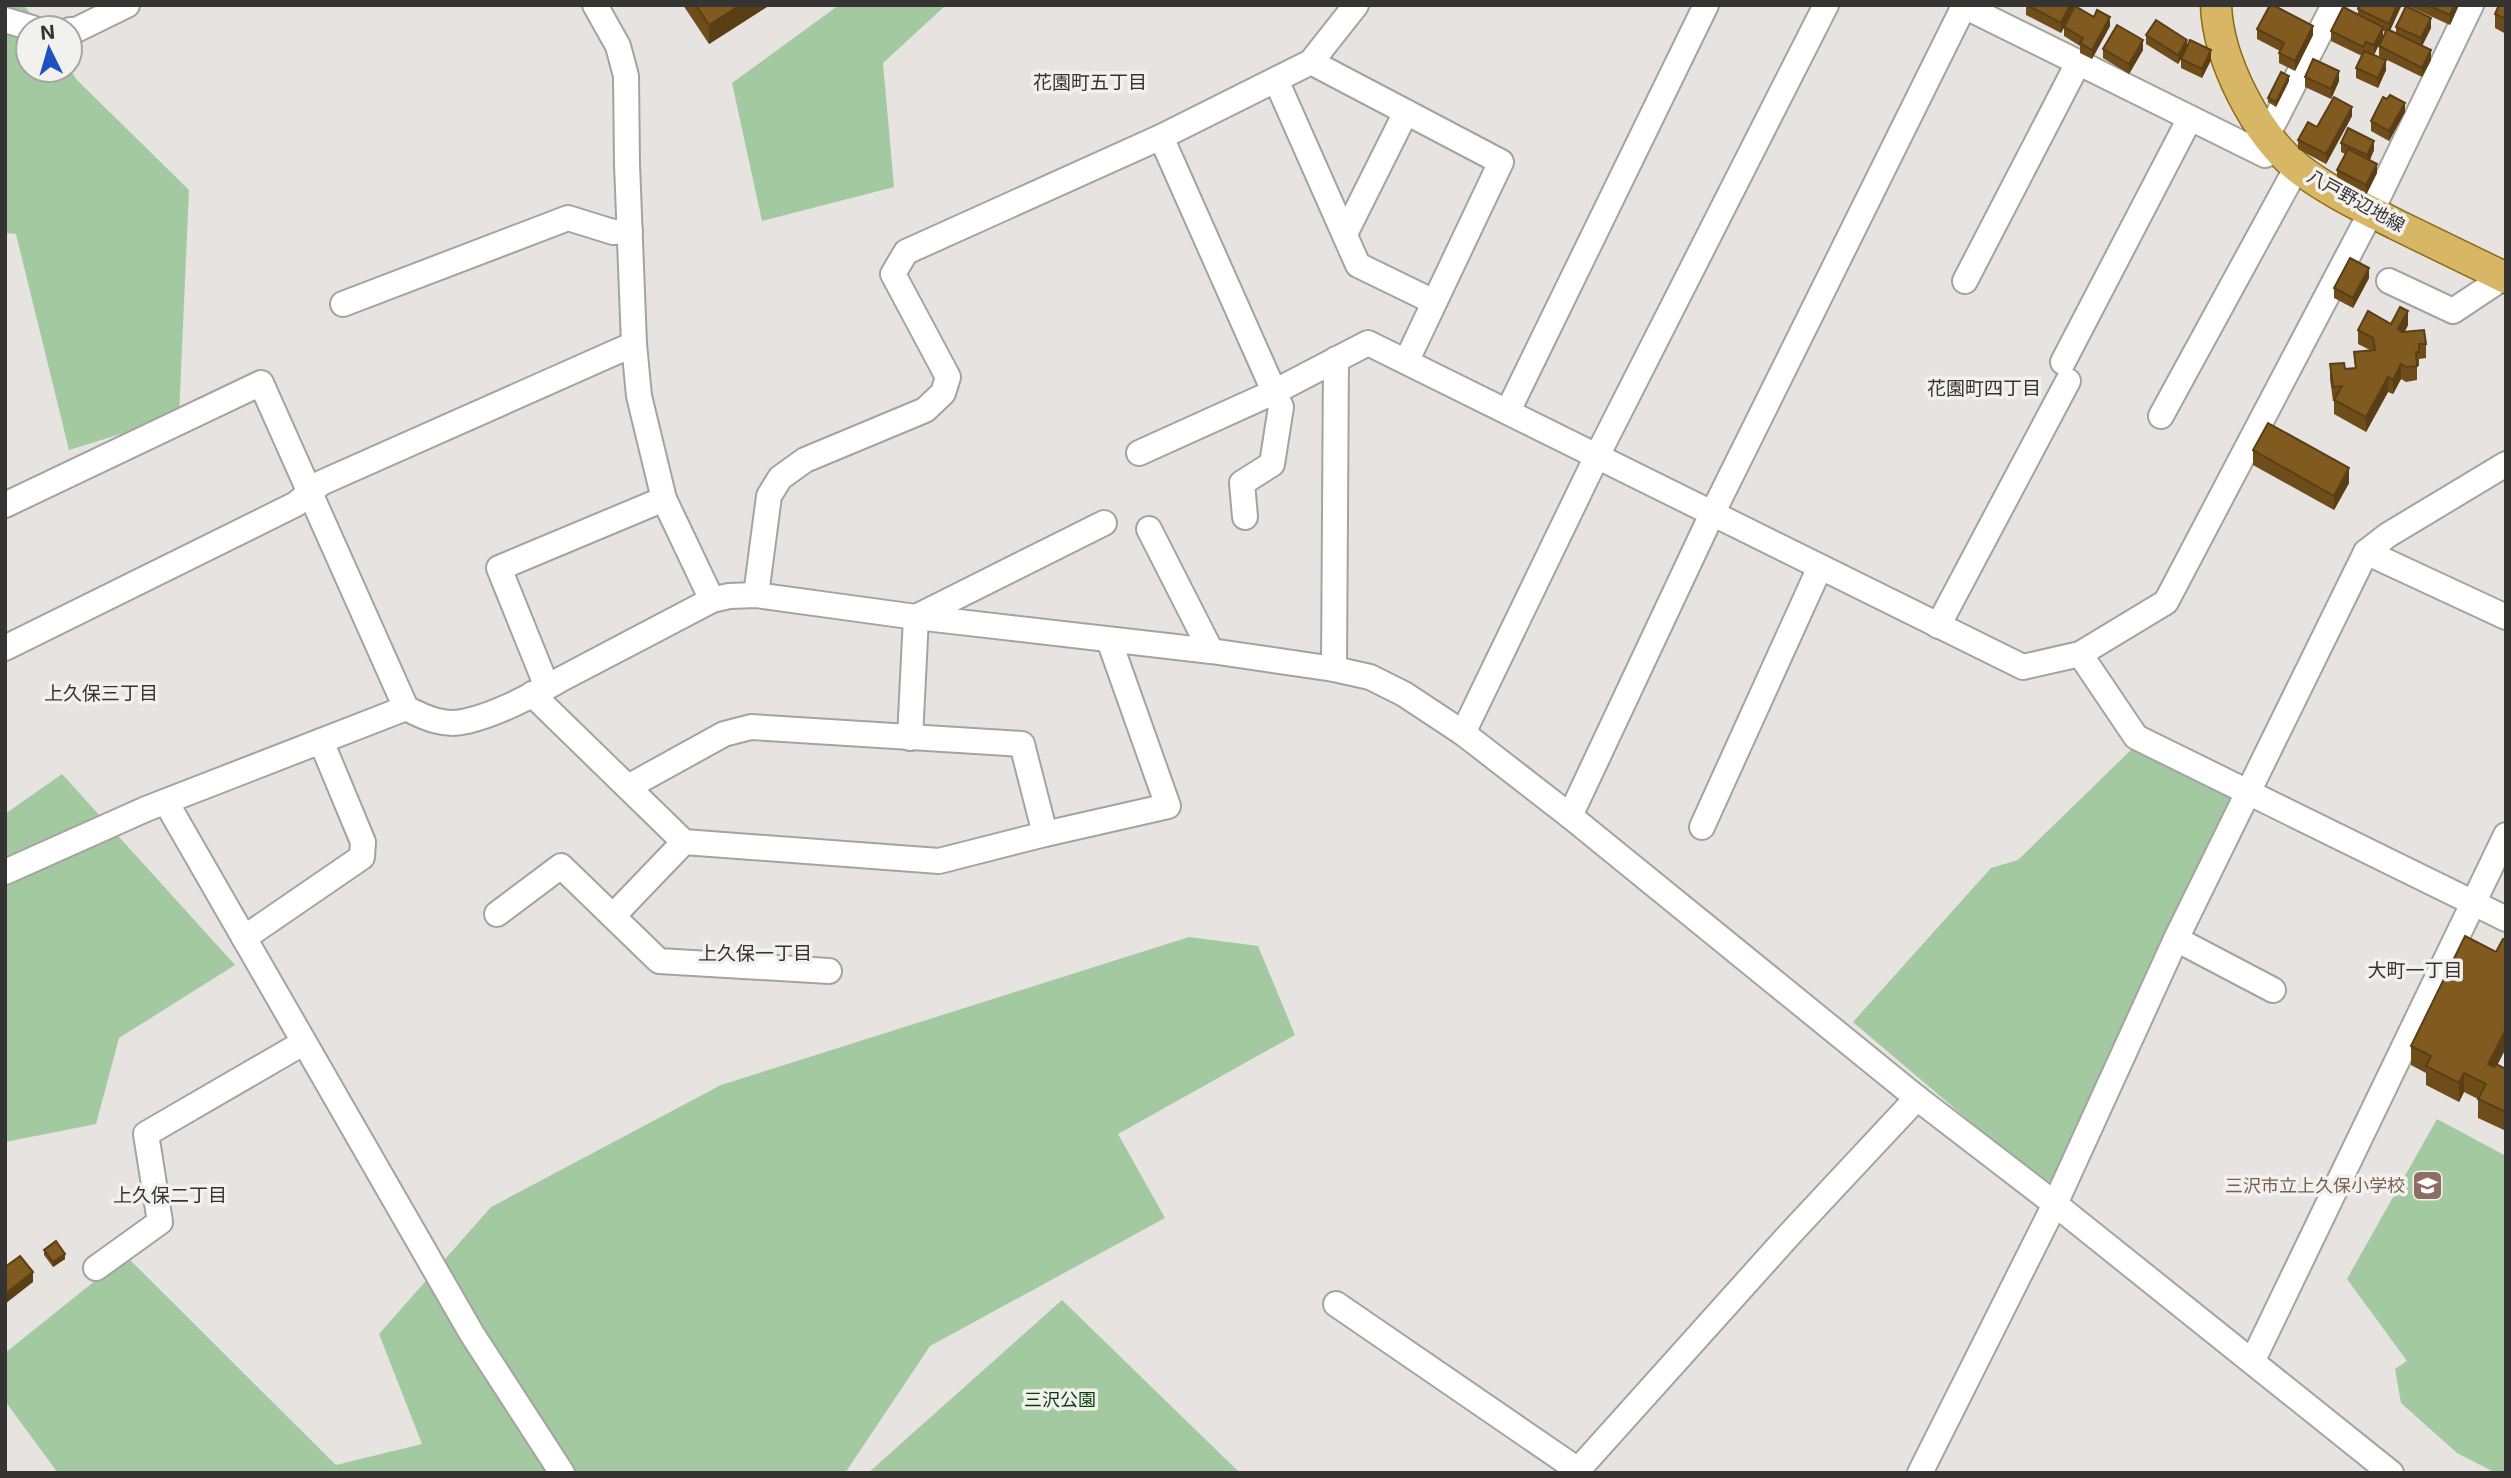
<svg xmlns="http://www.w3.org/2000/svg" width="2511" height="1478" font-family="Inter,'Noto Sans JP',sans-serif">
	<rect width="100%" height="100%" fill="#e6e3e0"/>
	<g fill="#a2c9a0">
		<polygon points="5,5 24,5 40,28 28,28 28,70 70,70 77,80 189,190 179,416 69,450 16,234 5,233"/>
		<polygon points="839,5 946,5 883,63 894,187 762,221 732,83"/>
		<polygon points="2134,747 2225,790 2231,801 2051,1181 2041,1182 1853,1022 1991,868 2018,860"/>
		<polygon points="62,774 235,965 119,1038 96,1124 5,1142 5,814"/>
		<polygon points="1189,937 1258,946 1295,1035 1118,1134 1165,1218 930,1346 845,1473 58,1473 5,1401 5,1353 126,1256 336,1465 422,1444 379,1334 491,1207 721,1085"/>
		<polygon points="2437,1119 2506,1156 2506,1473 2496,1473 2457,1453 2401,1403 2395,1369 2407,1361 2347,1279"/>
		<polygon points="1062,1300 1240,1473 868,1473"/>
	</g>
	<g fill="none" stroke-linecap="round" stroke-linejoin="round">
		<defs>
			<g id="minor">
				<polyline points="595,5 618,46 626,76 627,164 634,344 639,396 664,499 712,600"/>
				<polyline points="1962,5 2265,155 2279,150"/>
				<polyline points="5,20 32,28"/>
				<polyline points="70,30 76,30 127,5"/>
				<polyline points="1311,62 1501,162 1407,360"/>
				<polyline points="1276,80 1358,265 1434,302"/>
				<polyline points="2268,134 2334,5"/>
				<polyline points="1161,137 1281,407 1272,464 1242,483 1245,517"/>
				<polyline points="1345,234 1406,112"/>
				<polyline points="1965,281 2078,63"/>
				<polyline points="2389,281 2453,311 2504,277"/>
				<polyline points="343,304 568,218 613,232 630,231"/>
				<polyline points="2063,362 2190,118"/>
				<polyline points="1508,411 1706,5"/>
				<polyline points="2161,416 2297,167"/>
				<polyline points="1139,453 1274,392 1368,343 2023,667 2080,654 2166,602 2371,212 2471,5"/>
				<path d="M5,505L261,383L406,708C425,718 445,727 467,721C502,713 537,692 569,675C617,650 664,625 712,600L729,596L756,595L916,617L1211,651L1334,669L1370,677L1404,694L1463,733L1570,816L1917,1098L2055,1204L2391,1473"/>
				<polyline points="1149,529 1211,651"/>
				<polyline points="2366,552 2506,617"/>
				<polyline points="756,595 769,496 780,478 805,460 925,410 943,393 948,377 893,274 906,252 1161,137 1311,62 1356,5"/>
				<polyline points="1938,626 2068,381"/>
				<polyline points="5,648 296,504 321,483 634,344"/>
				<polyline points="2080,654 2136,737 2506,919"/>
				<polyline points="1334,669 1336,359"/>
				<polyline points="547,687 499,568 664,499"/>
				<polyline points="532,694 684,842 939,861 1045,834 1168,806 1109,640"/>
				<polyline points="1463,733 1597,456 1826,5"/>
				<polyline points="910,738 916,617 1104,523"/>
				<polyline points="628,787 724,734 751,727 1022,744 1045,834"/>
				<polyline points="166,802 472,1334 562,1473"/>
				<polyline points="1570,816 1712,514 1964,6"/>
				<polyline points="1702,827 1820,567"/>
				<polyline points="5,872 146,809 406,708"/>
				<polyline points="497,914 561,866 659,961 829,971"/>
				<polyline points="613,916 684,842"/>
				<polyline points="244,938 362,857 363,842 321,741"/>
				<polyline points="2176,939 2273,990"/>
				<polyline points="96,1268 160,1222 146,1134 303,1043"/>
				<polyline points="1336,1304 1578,1470 1789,1235 1917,1098"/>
				<polyline points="2253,1360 2506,835"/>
				<polyline points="1920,1473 2055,1204 2176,939 2366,552 2388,535 2506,464"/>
			</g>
			<path id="major" d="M2216,5C2218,60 2256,134 2298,168C2328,191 2362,207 2395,224C2432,242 2469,260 2506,278"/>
		</defs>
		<use href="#minor" stroke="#a5a3a0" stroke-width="28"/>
		<use href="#major" stroke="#8d6912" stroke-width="33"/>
		<use href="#minor" stroke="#fff" stroke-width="24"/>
		<use href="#major" stroke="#d7b666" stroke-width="30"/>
	</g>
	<g fill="#6f4d1b">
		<polygon points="683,5 770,5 709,44"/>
		<polygon points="2023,5 2075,5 2068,18 2110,26 2092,59 2080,53 2080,46 2064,36 2064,28 2061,33 2026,15 2026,7"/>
		<polygon points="2401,5 2390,30 2396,33 2396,27 2431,28 2422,46 2431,60 2422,77 2379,56 2379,46 2386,32 2383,31 2383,36 2374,55 2386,70 2378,88 2356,78 2356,68 2362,56 2331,41 2331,31 2358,14 2358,9"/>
		<polygon points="2406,5 2459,5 2450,25"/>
		<polygon points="2506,5 2506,34 2495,28 2495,14"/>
		<polygon points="2257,29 2313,35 2295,71 2279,63 2279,53 2280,51 2257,39"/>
		<polygon points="2146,35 2187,45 2211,60 2202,78 2181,68 2181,59 2178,64 2146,44"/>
		<polygon points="2103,49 2143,50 2129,74 2103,58"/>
		<polygon points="2305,77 2339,81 2331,99 2305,87"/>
		<polygon points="2289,81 2276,107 2268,102 2268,98"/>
		<polygon points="2405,112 2389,141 2371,131 2371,121"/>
		<polygon points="2352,116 2326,164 2298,149 2298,140 2317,127"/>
		<polygon points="2341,143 2374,150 2370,160 2377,173 2366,195 2337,180 2337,170 2345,154 2341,152"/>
		<polygon points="2369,278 2353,308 2334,298 2334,288"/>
		<polygon points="2391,324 2408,325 2405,331 2426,344 2426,358 2419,359 2419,366 2417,366 2417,380 2406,382 2401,379 2393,394 2388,392 2366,432 2334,414 2334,401 2333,401 2330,379 2330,364 2345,369 2355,368 2354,352 2370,350 2358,344 2358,330"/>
		<polygon points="2253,450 2349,483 2334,510 2253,465"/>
		<polygon points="2506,940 2506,1048 2497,1065 2506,1069 2506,1131 2478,1118 2478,1099 2464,1092 2459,1102 2426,1085 2426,1073 2411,1065 2411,1046"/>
		<polygon points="44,1250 65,1259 53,1267 44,1255"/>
	</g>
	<g fill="#5a3f16">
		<polygon points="740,5 770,5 709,44 709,25"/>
		<polygon points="2070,5 2075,5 2061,33 2061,23"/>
		<polygon points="2397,5 2401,5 2401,7 2389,33 2389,24"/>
		<polygon points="2454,5 2459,5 2450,25 2450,15"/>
		<polygon points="2110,17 2110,26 2092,59 2092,50"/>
		<polygon points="2431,18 2431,28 2421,48 2421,38"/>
		<polygon points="2313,26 2313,35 2295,71 2295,61"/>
		<polygon points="2383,27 2383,36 2374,55 2374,45"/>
		<polygon points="2143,40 2143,50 2129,74 2129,64"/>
		<polygon points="2187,40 2187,50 2178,64 2178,55"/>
		<polygon points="2211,50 2211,60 2202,78 2202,69"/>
		<polygon points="2431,50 2431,60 2422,77 2422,68"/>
		<polygon points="2386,60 2386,70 2378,88 2378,78"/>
		<polygon points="2339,71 2339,81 2331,99 2331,89"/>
		<polygon points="2289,76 2289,81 2276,107 2276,102"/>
		<polygon points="2405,103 2405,112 2389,141 2389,131"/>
		<polygon points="2352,107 2352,116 2326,164 2326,154"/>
		<polygon points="2374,141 2374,150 2367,165 2367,155"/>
		<polygon points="2377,164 2377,173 2366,195 2366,185"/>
		<polygon points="2369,268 2369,278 2353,308 2353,298"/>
		<polygon points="2408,311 2408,325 2398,344 2398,329"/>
		<polygon points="2401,364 2401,379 2393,394 2393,380"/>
		<polygon points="2388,377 2388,392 2366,432 2366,417"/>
		<polygon points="2349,468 2349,483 2334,510 2334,496"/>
		<polygon points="2506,1029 2506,1048 2488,1083 2488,1064"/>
		<polygon points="2464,1073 2464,1092 2459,1102 2459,1083"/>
		<polygon points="65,1254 65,1259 53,1267 53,1262"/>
		<polygon points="33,1272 33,1282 5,1304 5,1294"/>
	</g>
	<g fill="#815a1f" stroke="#5a3f16" stroke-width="2">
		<polygon points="696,5 740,5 709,25"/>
		<polygon points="2027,5 2070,5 2061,23"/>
		<polygon points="2270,5 2273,5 2313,26 2295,61 2279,53 2284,43 2257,29"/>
		<polygon points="2359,5 2397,5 2389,24 2358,9"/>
		<polygon points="2427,5 2454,5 2450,15"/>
		<polygon points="2499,5 2506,5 2506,19 2495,14"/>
		<polygon points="2075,6 2094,17 2097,10 2110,17 2092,50 2080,43 2083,38 2064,27"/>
		<polygon points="2406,6 2431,18 2421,38 2396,27"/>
		<polygon points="2343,7 2383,27 2374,45 2366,42 2363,47 2331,31"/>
		<polygon points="2156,20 2187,40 2178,55 2146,35"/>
		<polygon points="2117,25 2143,40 2129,64 2103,49"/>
		<polygon points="2387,29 2431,50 2422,68 2379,46"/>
		<polygon points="2190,40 2211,50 2202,69 2181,59"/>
		<polygon points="2364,51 2386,60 2378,78 2356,68"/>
		<polygon points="2313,59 2339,71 2331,89 2305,77"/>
		<polygon points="2281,72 2289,76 2276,102 2268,98"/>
		<polygon points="2390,95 2405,103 2389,131 2371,121 2383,97 2387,99"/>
		<polygon points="2334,97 2352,107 2326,154 2298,140 2308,122 2317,127"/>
		<polygon points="2348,128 2374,141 2367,155 2341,143"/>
		<polygon points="2348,149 2377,164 2366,185 2337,170"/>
		<polygon points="2350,258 2369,268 2353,298 2334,288"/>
		<polygon points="2400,307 2408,311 2398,329 2402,332 2424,330 2426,344 2419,344 2419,352 2416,352 2417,366 2406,367 2401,364 2393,380 2388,377 2366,417 2334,400 2342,386 2333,387 2330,364 2344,363 2345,369 2356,368 2354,352 2375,350 2373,338 2358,330 2368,311 2391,324"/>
		<polygon points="2268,423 2349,468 2334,496 2253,450"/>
		<polygon points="2465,936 2496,952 2503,939 2506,940 2506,1029 2488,1064 2494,1067 2496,1064 2506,1069 2506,1112 2478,1099 2486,1084 2464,1073 2459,1083 2426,1066 2431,1056 2411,1046"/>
		<polygon points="56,1241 65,1254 53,1262 44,1250"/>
		<polygon points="20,1256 33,1272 5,1294 5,1267"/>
	</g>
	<defs>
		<symbol id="school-square" viewBox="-11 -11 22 22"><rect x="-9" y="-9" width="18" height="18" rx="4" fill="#8d6e63" stroke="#f3f1ee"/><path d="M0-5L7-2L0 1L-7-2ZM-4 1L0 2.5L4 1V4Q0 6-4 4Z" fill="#fff"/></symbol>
	</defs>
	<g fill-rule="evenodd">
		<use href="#school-square" x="2410" y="1168" width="35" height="35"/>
	</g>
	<g text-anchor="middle" stroke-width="7" stroke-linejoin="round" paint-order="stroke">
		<g font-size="18" fill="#353433" stroke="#f3f1ee">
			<text transform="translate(2356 201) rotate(29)" y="6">八戸野辺地線</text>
		</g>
		<g font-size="18" fill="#785e54" stroke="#f3f1ee" text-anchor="end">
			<text x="2405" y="1192">三沢市立上久保小学校</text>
		</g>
		<g font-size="18" fill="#063d0a" stroke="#f3f1ee">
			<text x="1060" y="1406">三沢公園</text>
		</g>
		<g font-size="19" fill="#353433" stroke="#f3f1ee">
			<text x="1090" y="89">花園町五丁目</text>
			<text x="1984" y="395">花園町四丁目</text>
			<text x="101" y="700">上久保三丁目</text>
			<text x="755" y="960">上久保一丁目</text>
			<text x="2415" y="977">大町一丁目</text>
			<text x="170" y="1202">上久保二丁目</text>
		</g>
	</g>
	<rect width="2511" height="1478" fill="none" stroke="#353433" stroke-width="14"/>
	<g transform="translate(49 49) rotate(355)"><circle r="33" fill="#f3f1ee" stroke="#a7a5a3" stroke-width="2"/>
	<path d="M0-5L12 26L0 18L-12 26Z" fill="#1d53c0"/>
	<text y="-10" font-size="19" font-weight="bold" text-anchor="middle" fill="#353433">N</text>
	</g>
</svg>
